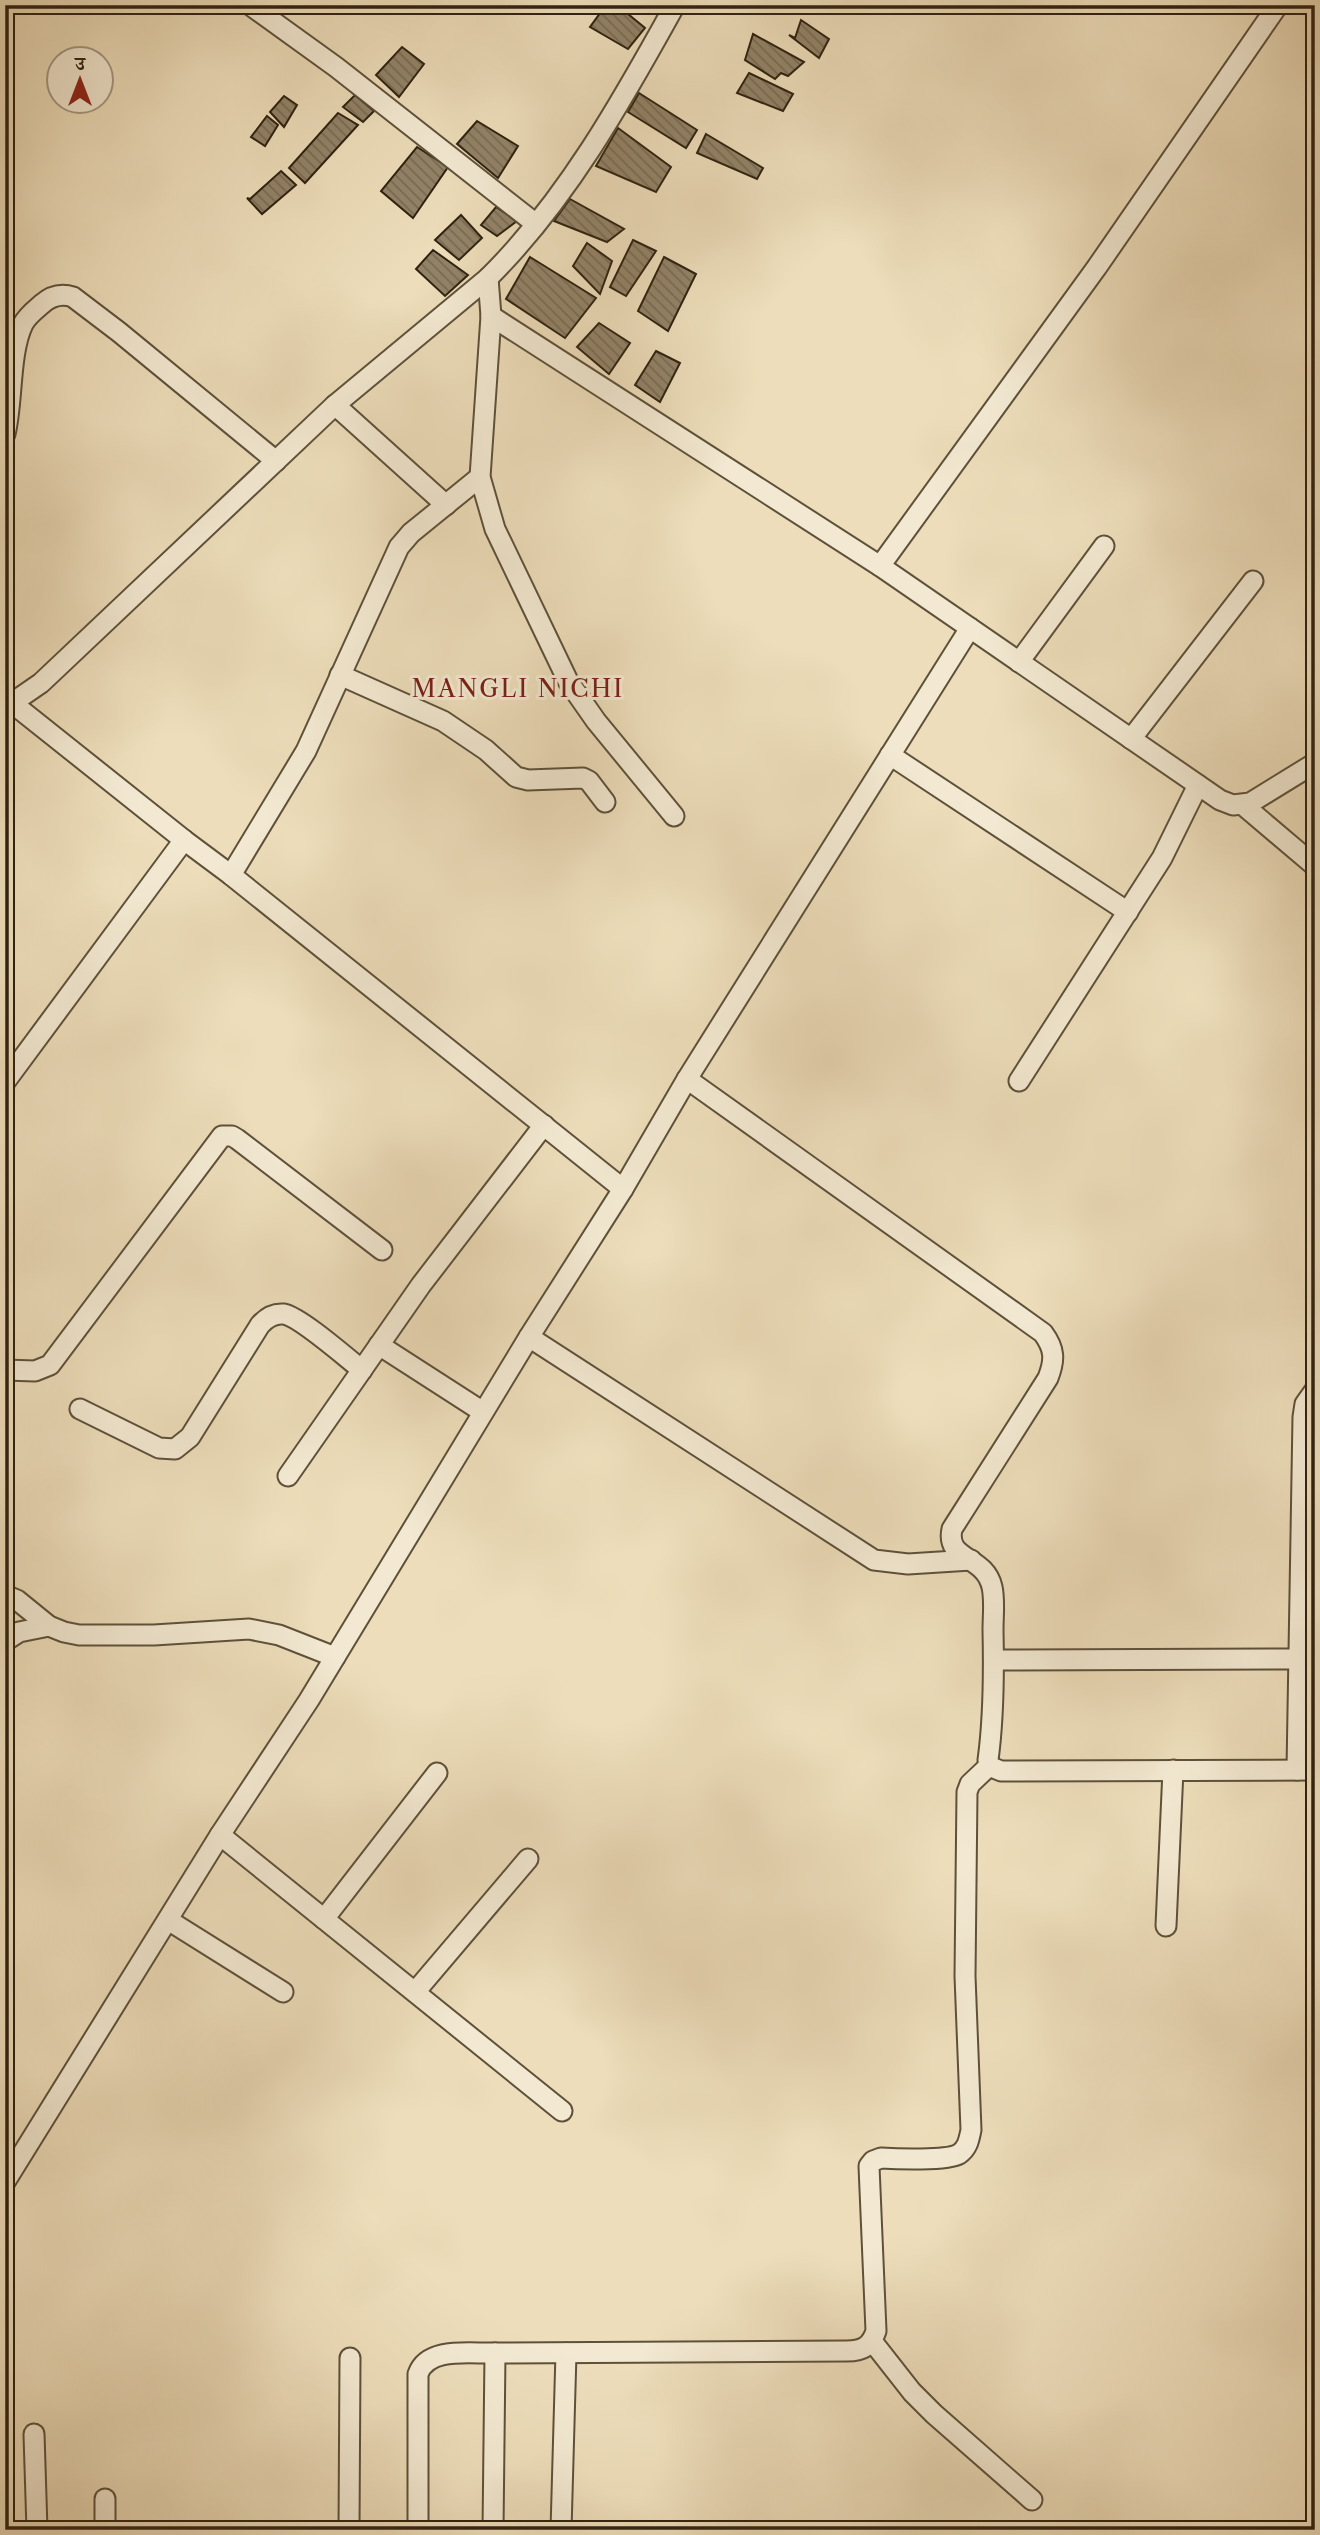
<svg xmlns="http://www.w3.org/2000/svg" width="1320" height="2535" font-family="'Libre Caslon Text','Noto Serif Devanagari',serif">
	<defs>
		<pattern id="building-back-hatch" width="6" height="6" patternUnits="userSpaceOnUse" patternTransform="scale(1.75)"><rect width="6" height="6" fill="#928368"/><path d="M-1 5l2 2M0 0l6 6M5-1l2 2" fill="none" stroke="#786b54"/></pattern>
	</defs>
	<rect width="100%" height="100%" fill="#edddba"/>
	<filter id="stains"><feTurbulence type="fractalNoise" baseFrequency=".00286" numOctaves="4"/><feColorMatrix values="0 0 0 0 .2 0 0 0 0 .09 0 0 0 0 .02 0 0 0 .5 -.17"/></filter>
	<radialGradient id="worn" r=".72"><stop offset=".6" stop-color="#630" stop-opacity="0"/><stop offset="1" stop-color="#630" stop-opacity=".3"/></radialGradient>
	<g fill="url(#building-back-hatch)" stroke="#2f2210" stroke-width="2">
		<polygon points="606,5 617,5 645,28 628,49 590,27"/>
		<polygon points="801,20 829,39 819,58 789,35 795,38"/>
		<polygon points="753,34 804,62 788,76 781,73 775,79 745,60"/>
		<polygon points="402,47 424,64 399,97 376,75"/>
		<polygon points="749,73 793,94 783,111 737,93"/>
		<polygon points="639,93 697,130 686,148 628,112"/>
		<polygon points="355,95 374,111 363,122 343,107"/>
		<polygon points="284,96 297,105 284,127 270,112"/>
		<polygon points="338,113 358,125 305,183 289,168"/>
		<polygon points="267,116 278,125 265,146 251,137"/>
		<polygon points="477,121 518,146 498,178 457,144"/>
		<polygon points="618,128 671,167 656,192 596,166"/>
		<polygon points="706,134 763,168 757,179 697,153"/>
		<polygon points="417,147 448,167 413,218 381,191"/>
		<polygon points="281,171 296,185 262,214 247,198 250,199"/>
		<polygon points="570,199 624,229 607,242 554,221"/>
		<polygon points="496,207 517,221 497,236 481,225"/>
		<polygon points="461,215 482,238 459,260 435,240"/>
		<polygon points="633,240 656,251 626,296 610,287"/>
		<polygon points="587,243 612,261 600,294 573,266"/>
		<polygon points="433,250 468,275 445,296 416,269"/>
		<polygon points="530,257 596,298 565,338 506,299"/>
		<polygon points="664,257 696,274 668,331 638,311"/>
		<polygon points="599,323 630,343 609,374 577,347"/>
		<polygon points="656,351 680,363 660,402 635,385"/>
	</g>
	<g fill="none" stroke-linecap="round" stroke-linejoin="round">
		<defs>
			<g id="minor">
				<polyline points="250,5 336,67 536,224"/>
				<polyline points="488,278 491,316 880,566 1220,800 1233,805 1250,803 1315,763"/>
				<polyline points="491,316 480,477 495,529 568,681 596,721 674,816"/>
				<polyline points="335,405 446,505"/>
				<path d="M5,434C13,402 9,353 23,324C27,316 35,310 42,304C51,296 61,293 73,297L119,332L276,461"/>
				<polyline points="880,566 1097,267 1278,5"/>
				<polyline points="1019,662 1104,546"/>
				<polyline points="340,675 443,721 486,750 516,777 528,780 583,778 589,781 605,802"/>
				<polyline points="12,703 184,840 231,875 623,1189"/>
				<path d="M5,704L12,703L41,683L335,405L488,278C566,201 622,101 675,5"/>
				<polyline points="1131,739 1253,581"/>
				<polyline points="890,755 1128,912"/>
				<polyline points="1243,805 1315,866"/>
				<polyline points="231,875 306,751 399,547 411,533 480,477"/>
				<path d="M687,1079L1043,1333C1055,1349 1055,1360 1048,1378L952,1529C945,1561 985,1555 992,1587C995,1600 993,1616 993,1630C994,1674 994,1716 988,1760L989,1766L1001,1771L1315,1770"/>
				<polyline points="1019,1081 1162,858 1198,785"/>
				<polyline points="5,1082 184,840"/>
				<polyline points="529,1337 874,1560 908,1564 971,1560"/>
				<polyline points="379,1345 483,1412"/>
				<polyline points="5,1370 35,1371 50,1365 222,1136 232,1136 237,1139 382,1250"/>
				<path d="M80,1409L159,1448L175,1449L190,1437L260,1325C266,1318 273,1313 284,1314C300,1317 347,1358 362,1370"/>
				<polyline points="288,1476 421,1285 544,1125"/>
				<polyline points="5,1595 17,1600 49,1626 64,1632 79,1635 154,1635 249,1629 279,1635 335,1657"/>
				<polyline points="5,1641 19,1632 49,1626"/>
				<polyline points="994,1660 1299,1659"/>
				<polyline points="1297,1770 1303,1417 1305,1404 1315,1390"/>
				<polyline points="220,1835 562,2111"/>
				<polyline points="324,1919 437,1773"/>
				<polyline points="168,1920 283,1992"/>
				<polyline points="1166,1926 1173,1770"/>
				<polyline points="415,1992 528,1859"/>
				<polyline points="5,2182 220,1835 309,1700 529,1337 623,1189 687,1079 970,628"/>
				<polyline points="872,2341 912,2392 934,2414 1032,2500"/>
				<polyline points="34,2434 37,2530"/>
				<polyline points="105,2499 105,2530"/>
				<polyline points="349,2530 350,2358"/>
				<path d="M418,2530V2374C428,2346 471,2354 495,2353L847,2351C863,2351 871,2346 876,2331L869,2166L873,2161L881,2158C896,2159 947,2161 959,2154C968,2148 969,2139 971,2130L965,1976L967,1792L970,1784L989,1766"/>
				<polyline points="493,2530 495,2353"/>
				<polyline points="561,2530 566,2353"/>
			</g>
		</defs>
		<use href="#minor" stroke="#5e513a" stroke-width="23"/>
		<use href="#minor" stroke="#f3e9d2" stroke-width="19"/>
	</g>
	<g text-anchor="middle" stroke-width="6" stroke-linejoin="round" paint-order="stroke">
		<g font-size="24" letter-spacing="2" fill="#7a1f14" stroke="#f3e9d2">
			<text x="518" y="697">MANGLI NICHI</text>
		</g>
	</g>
	<rect width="1320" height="2535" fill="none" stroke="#edddba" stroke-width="28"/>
	<rect x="7" y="7" width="1306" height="2521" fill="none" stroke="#2f2210" stroke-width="3.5"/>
	<rect x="14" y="14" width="1292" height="2507" fill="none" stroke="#2f2210" stroke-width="2"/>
	<g transform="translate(80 80)"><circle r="33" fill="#f3e9d2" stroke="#a59984" stroke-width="2"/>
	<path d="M0-5L12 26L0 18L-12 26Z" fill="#8f2418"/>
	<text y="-10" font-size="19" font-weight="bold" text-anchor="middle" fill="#2f2210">उ</text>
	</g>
	<rect width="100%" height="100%" filter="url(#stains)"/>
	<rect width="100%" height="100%" fill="url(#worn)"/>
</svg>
